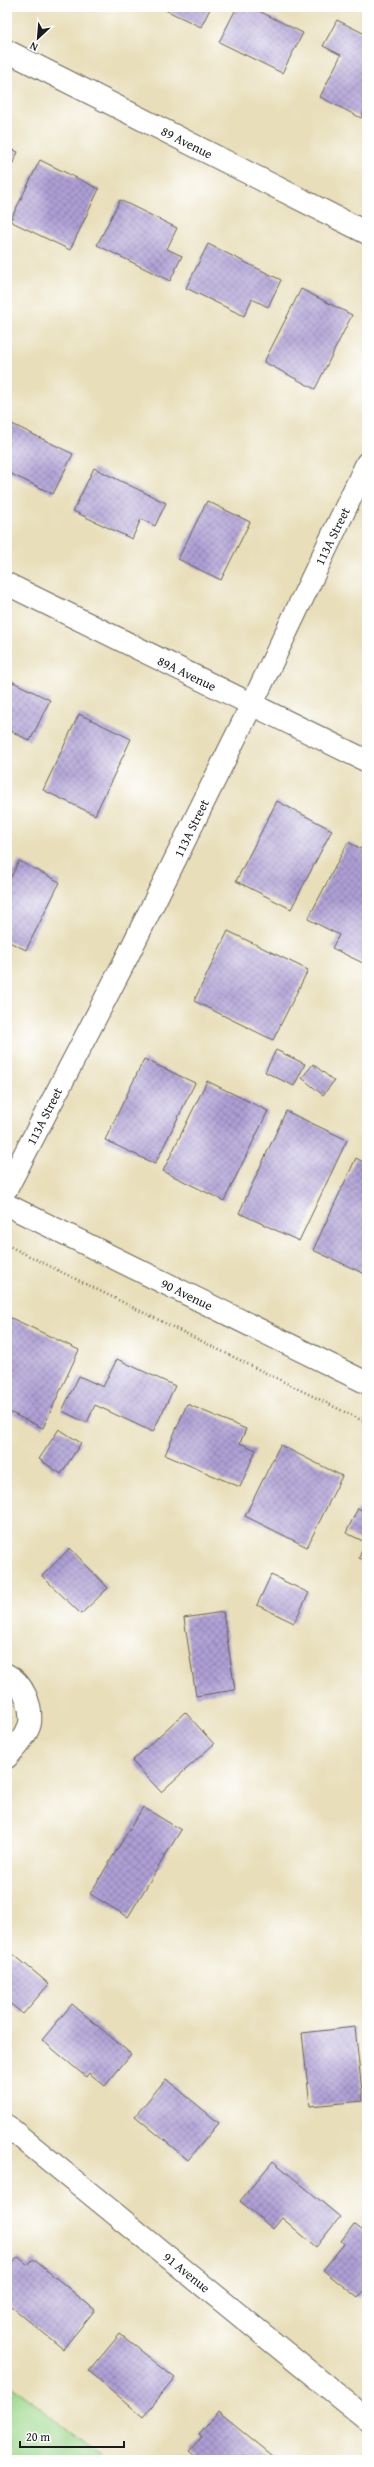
<svg xmlns="http://www.w3.org/2000/svg" width="374" height="2467" font-family="'Gentium Book Plus',serif">
	<defs>
		<pattern id="building-cross-hatch" width="8" height="8" patternUnits="userSpaceOnUse"><rect width="8" height="8" fill="#ad9fd4"/><path d="M0 0l8 8M0 8l8-8" fill="none" stroke="#8c81ab"/></pattern>
	</defs>
	<rect width="100%" height="100%" fill="#fff"/>
	<filter id="ink" filterUnits="userSpaceOnUse"><feTurbulence type="fractalNoise" baseFrequency=".025" numOctaves="2"/><feDisplacementMap in="SourceGraphic" scale="8" xChannelSelector="R" yChannelSelector="G"/><feConvolveMatrix kernelMatrix="1 2 1 2 8 2 1 2 1" color-interpolation-filters="sRGB"/></filter>
	<filter id="wash" filterUnits="userSpaceOnUse"><feTurbulence type="fractalNoise" baseFrequency=".012" numOctaves="4" result="noise"/><feDisplacementMap in="SourceGraphic" scale="16" xChannelSelector="R" yChannelSelector="G"/><feGaussianBlur stdDeviation="0.9" result="paint"/><feColorMatrix in="noise" values="0 0 0 0 0 0 0 0 0 0 0 0 0 0 0 0 0 1.4 0 .05"/><feComposite in="paint" operator="in"/></filter>
	<g filter="url(#wash)">
		<rect width="100%" height="100%" fill="#e8deb9"/>
		<polygon fill="#9dd88c" stroke="#5c7a54" points="7,2382 107,2460 7,2460"/>
		<g id="blocks">
			<g fill="url(#building-cross-hatch)">
				<polygon points="159,7 211,7 201,27"/>
				<polygon points="237,7 251,7 303,33 282,73 219,42"/>
				<polygon points="337,20 367,35 367,105 361,118 320,97 341,55 323,46"/>
				<polygon points="7,147 18,152 7,175"/>
				<polygon points="40,160 99,189 70,250 10,221"/>
				<polygon points="120,200 177,228 167,249 182,256 170,281 97,245"/>
				<polygon points="208,244 281,280 268,307 252,299 244,316 186,288"/>
				<polygon points="301,289 352,315 315,389 264,362"/>
				<polygon points="8,422 73,454 53,494 7,472"/>
				<polygon points="94,468 166,503 155,526 141,519 132,539 73,511"/>
				<polygon points="207,501 250,522 221,580 178,559"/>
				<polygon points="7,679 50,700 30,741 7,729"/>
				<polygon points="79,714 131,739 95,815 43,790"/>
				<polygon points="277,801 332,830 291,909 236,881"/>
				<polygon points="348,842 367,852 367,965 332,948 339,935 308,919"/>
				<polygon points="19,861 60,882 26,950 7,941 7,885"/>
				<polygon points="228,931 308,970 273,1040 194,1001"/>
				<polygon points="276,1050 305,1064 294,1086 265,1072"/>
				<polygon points="144,1059 195,1083 155,1164 105,1140"/>
				<polygon points="313,1064 334,1081 323,1095 302,1078"/>
				<polygon points="207,1081 268,1111 224,1201 163,1171"/>
				<polygon points="286,1111 347,1140 299,1241 239,1213"/>
				<polygon points="356,1158 367,1164 367,1275 313,1250"/>
				<polygon points="7,1316 79,1350 43,1428 7,1411"/>
				<polygon points="117,1359 175,1386 153,1432 95,1405 87,1423 62,1411 79,1376 103,1387"/>
				<polygon points="187,1404 246,1429 240,1443 256,1450 240,1487 165,1455"/>
				<polygon points="59,1429 81,1443 61,1474 39,1459"/>
				<polygon points="280,1445 342,1476 307,1547 245,1516"/>
				<polygon points="358,1508 367,1513 367,1561 359,1558 365,1542 346,1533"/>
				<polygon points="70,1548 108,1588 81,1614 42,1576"/>
				<polygon points="271,1575 309,1593 294,1623 257,1605"/>
				<polygon points="223,1612 235,1690 196,1696 184,1618"/>
				<polygon points="185,1712 214,1744 161,1792 132,1761"/>
				<polygon points="143,1807 181,1830 128,1917 90,1894"/>
				<polygon points="7,1949 49,1984 23,2014 7,2001"/>
				<polygon points="72,2004 131,2054 105,2086 89,2073 86,2077 42,2040"/>
				<polygon points="355,2027 363,2101 310,2106 302,2033"/>
				<polygon points="166,2079 219,2123 188,2160 135,2116"/>
				<polygon points="273,2161 340,2217 316,2247 282,2218 273,2229 240,2201"/>
				<polygon points="354,2224 367,2234 367,2293 364,2291 358,2298 323,2270 344,2244 341,2241"/>
				<polygon points="18,2257 28,2265 33,2259 95,2310 63,2349 7,2303 7,2270"/>
				<polygon points="120,2334 175,2378 143,2417 89,2371"/>
				<polygon points="218,2412 277,2460 200,2460 189,2451 202,2437 199,2435"/>
			</g>
		</g>
	</g>
	<g filter="url(#ink)">
		<use href="#blocks" fill-opacity="0" stroke="#636053" stroke-width="1"/>
		<g fill="none" stroke-linecap="round" stroke-linejoin="round">
			<defs>
				<g id="minor">
					<polyline points="7,51 367,233"/>
					<polyline points="7,584 367,761"/>
					<polyline points="7,1188 127,957 252,704 367,463"/>
					<path d="M7,1675C23,1683 32,1705 30,1723C28,1734 14,1749 7,1757"/>
					<polyline points="7,2126 367,2419"/>
				</g>
				<polyline id="tertiary" points="7,1205 367,1383"/>
			</defs>
			<use href="#minor" stroke="#636053" stroke-width="24"/>
			<use href="#tertiary" stroke="#636053" stroke-width="24"/>
			<polyline stroke="#636053" stroke-width="2.5" stroke-dasharray="1 3" stroke-linecap="butt" points="7,1245 367,1423"/>
			<use href="#minor" stroke="#fff" stroke-width="22"/>
			<use href="#tertiary" stroke="#fff" stroke-width="22"/>
		</g>
	</g>
	<g text-anchor="middle" stroke-width="3.5" stroke-linejoin="round" paint-order="stroke">
		<g font-size="13" fill="#1c1c1c" stroke="#fff">
			<text transform="translate(187 142) rotate(27)" y="5">89 Avenue</text>
			<text transform="translate(332 536) rotate(-64)" y="5">113A Street</text>
			<text transform="translate(187 673) rotate(26)" y="5">89A Avenue</text>
			<text transform="translate(191 828) rotate(-64)" y="5">113A Street</text>
			<text transform="translate(44 1116) rotate(-63)" y="5">113A Street</text>
			<text transform="translate(187 1294) rotate(26)" y="5">90 Avenue</text>
			<text transform="translate(187 2272) rotate(39)" y="5">91 Avenue</text>
		</g>
	</g>
	<rect width="374" height="2467" fill="none" stroke="#fff" stroke-width="24"/>
	<g transform="translate(38 38) rotate(206)" stroke="#ffffff" stroke-width="3" paint-order="stroke">
	<path d="M0-3L7 15L0 10L-7 15Z" fill="#1c1c1c"/>
	<text y="-6" font-size="11" font-weight="bold" text-anchor="middle" fill="#1c1c1c">N</text>
	</g>
	<path d="M20 2441v6h104v-6" fill="none" stroke="#1c1c1c" stroke-width="2"/>
	<text x="26" y="2441" font-size="12" fill="#1c1c1c" stroke="#ffffff" stroke-width="3" paint-order="stroke">20 m</text>
</svg>
